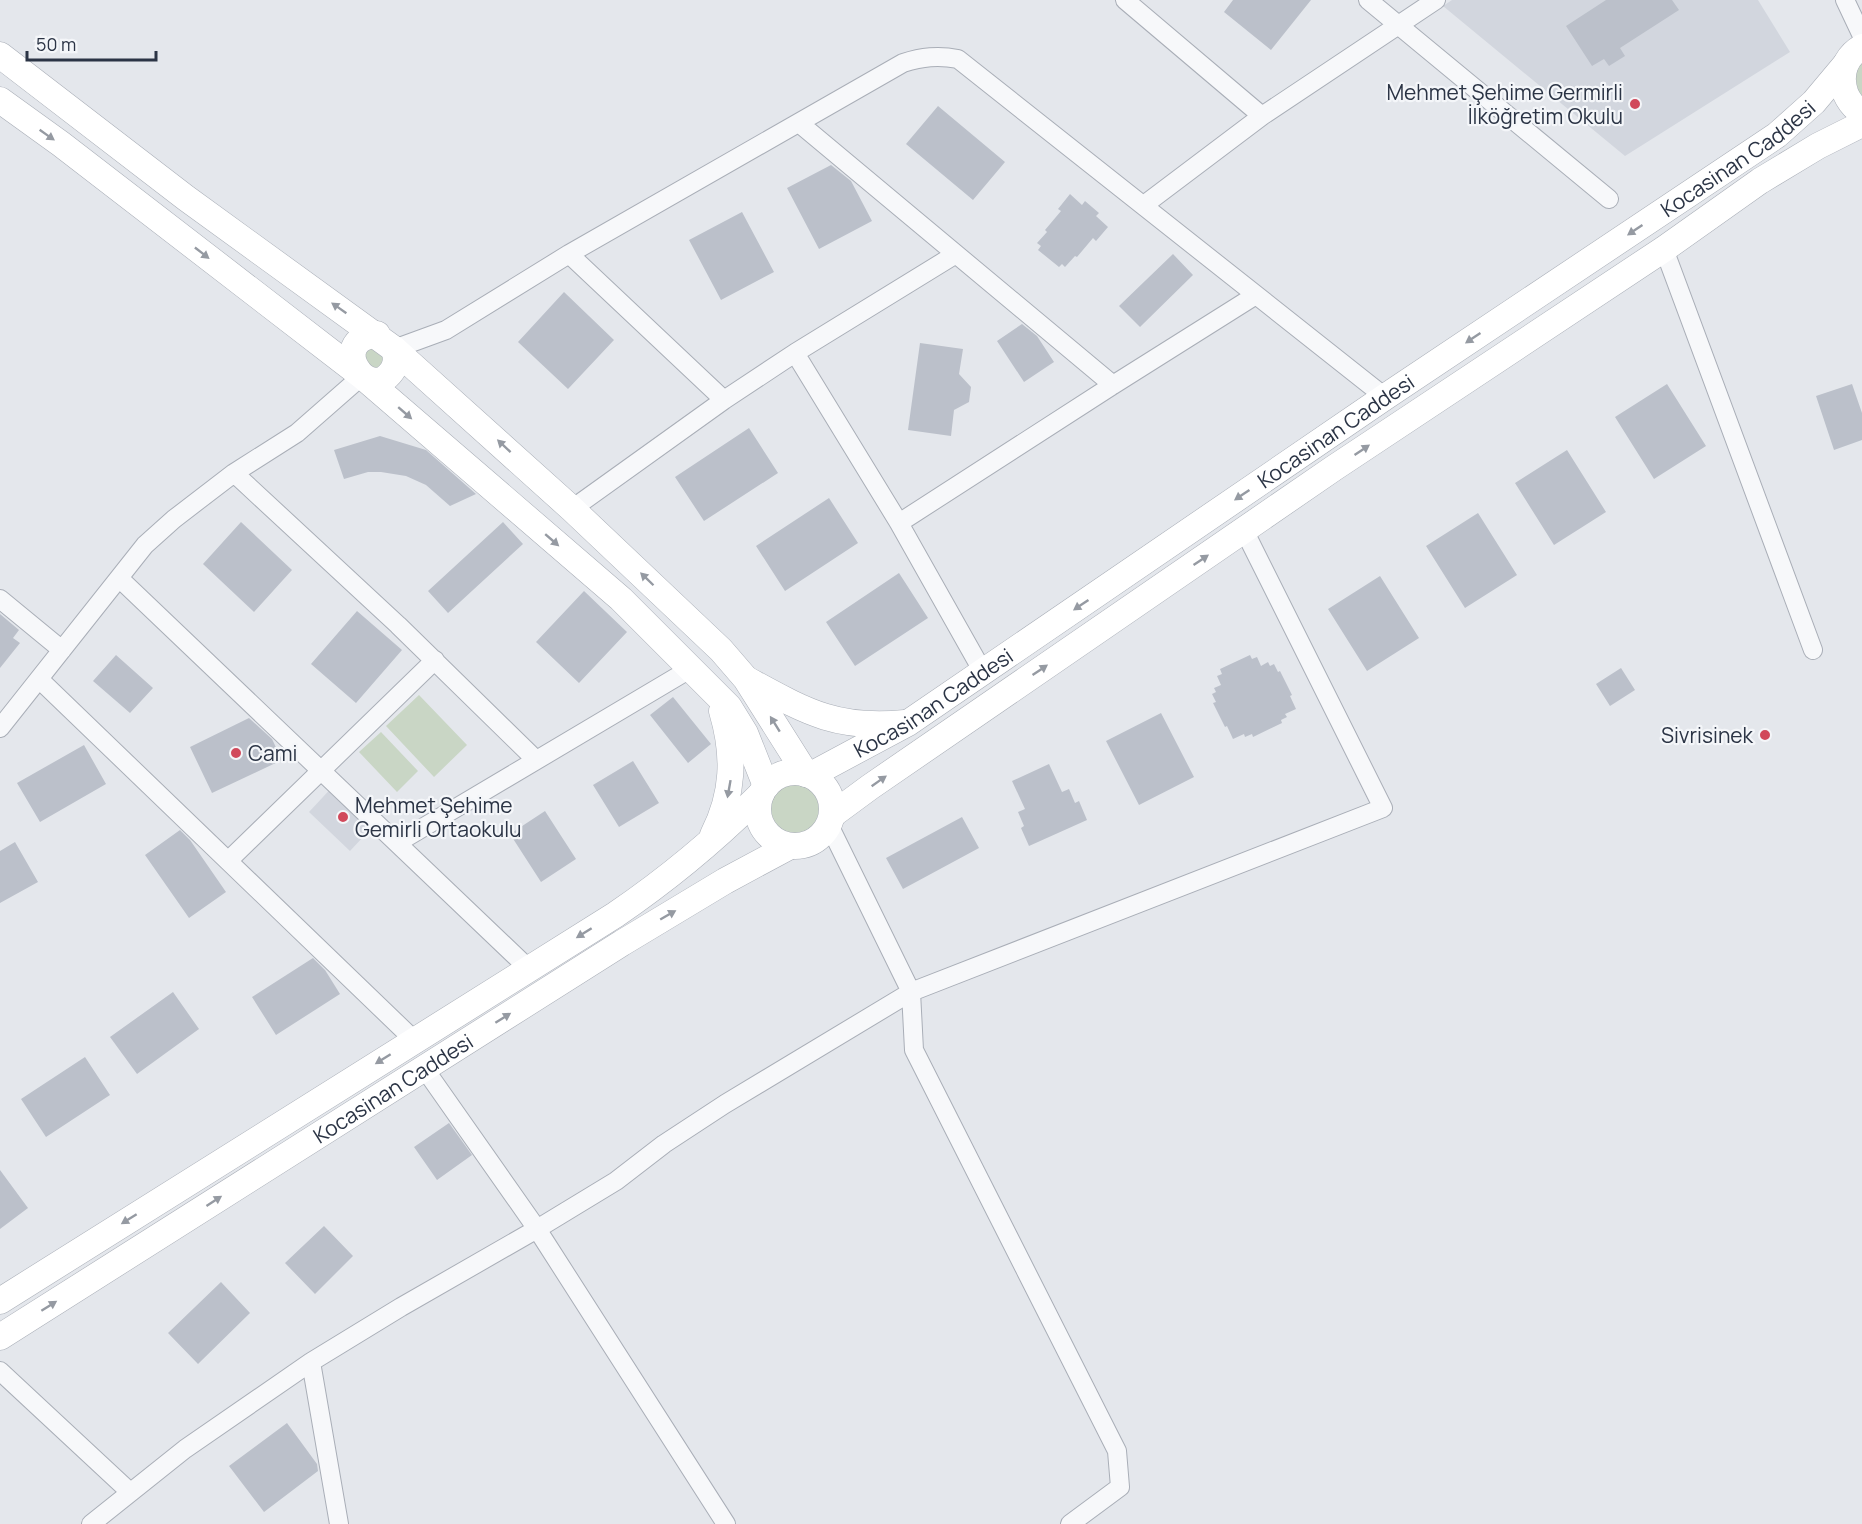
<svg xmlns="http://www.w3.org/2000/svg" width="1862" height="1524" viewBox="0 0 1862 1524" font-family="Manrope,sans-serif">
  <rect width="100%" height="100%" fill="#e4e7ec"/>
  <path fill="#d2d6de" d="M1452,0H1758L1790,52L1625,156L1443,6Z
    M336,783L377,822L350,851L309,812Z"/>
  <path fill="#c9d6c5" d="M1862,57V103L1857,98L1853,69Z
    M370,347L388,352L376,375L362,354Z
    M419,695L467,745L434,777L386,726Z
    M381,732L418,771L397,792L359,752Z
    M767 809a28 28 0 1 1 56 0a28 28 0 1 1-56 0Z"/>
  <path fill="#bbc0ca" d="M1233,0H1311L1271,50L1224,12Z
    M1606,0H1672L1679,10L1620,48L1625,56L1609,66L1604,59L1592,66L1566,26Z
    M938,106L1005,162L973,200L906,144Z
    M831,165L851,181L872,221L819,249L787,188Z
    M1070,194L1082,205L1085,201L1099,213L1096,216L1108,227L1096,241L1093,238L1077,257L1075,256L1065,267L1062,264L1059,267L1038,250L1041,246L1037,243L1047,232L1045,230L1061,211L1058,209Z
    M742,212L774,272L721,300L689,240Z
    M1173,254L1193,275L1140,327L1119,306Z
    M564,292L614,340L568,389L518,342Z
    M1022,324L1037,336L1054,362L1024,382L997,341Z
    M920,343L963,349L959,374L971,387L969,402L954,410L951,436L908,430Z
    M1667,384L1706,446L1654,479L1615,417Z
    M1852,384L1862,413V440L1834,450L1816,396Z
    M749,428L778,473L704,521L675,477Z
    M380,436L426,450L476,494L450,506L426,485L406,476L381,472H368L344,479L334,450Z
    M1567,450L1606,512L1554,545L1515,483Z
    M829,498L858,543L785,591L756,546Z
    M1478,513L1517,575L1465,608L1426,546Z
    M241,522L292,570L254,612L203,564Z
    M503,522L523,544L448,613L428,591Z
    M899,573L928,618L855,666L826,622Z
    M1380,576L1419,638L1367,671L1328,609Z
    M584,591L627,632L579,683L536,642Z
    M357,611L402,650L356,703L311,664Z
    M0,614L19,630L13,638L20,643L0,668Z
    M116,655L153,688L130,713L93,681Z
    M1250,655L1252,659L1257,657L1261,666L1268,662L1270,666L1274,664L1278,672L1280,671L1292,695L1290,696L1296,709L1285,714L1287,717L1281,720L1282,723L1253,737L1252,734L1245,737L1244,734L1233,739L1227,726L1225,727L1213,703L1216,702L1212,694L1216,692L1214,688L1221,685L1217,676L1222,674L1220,669Z
    M1621,668L1635,690L1610,706L1596,684Z
    M673,697L711,744L688,763L650,715Z
    M1161,713L1194,777L1139,805L1106,741Z
    M249,718L272,739L282,760L212,793L190,747Z
    M84,745L106,784L40,822L17,783Z
    M633,761L659,803L619,827L593,785Z
    M1049,764L1062,792L1069,789L1075,803L1079,801L1087,820L1029,846L1021,828L1024,826L1018,812L1025,809L1012,781Z
    M545,811L576,859L541,882L510,834Z
    M962,817L979,848L903,889L886,858Z
    M180,830L190,840L226,892L189,918L145,855Z
    M15,842L38,882L0,903V851Z
    M313,958L325,970L340,994L276,1035L252,997Z
    M173,992L199,1029L137,1074L110,1037Z
    M85,1057L110,1095L46,1137L21,1099Z
    M449,1123L472,1155L437,1180L414,1147Z
    M0,1170L28,1208L0,1229Z
    M324,1226L353,1256L315,1294L285,1263Z
    M221,1282L250,1313L198,1364L168,1333Z
    M287,1423L317,1464L318,1471L264,1512L229,1466Z"/>
  <g fill="none" stroke-linecap="round" stroke-linejoin="round">
    <g stroke="#a9aeb7" stroke-width="20">
      <path id="minor" d="M1125,0L1262,116
        M1368,0L1609,199
        M1845,0L1862,36
        M799,123L1113,385
        M1144,205L1262,116L1436,0
        M1664,249L1813,650
        M569,254L724,400
        M394,349L446,330L569,254L903,63C922,57 938,55 958,59L1385,397
        M795,353L956,254
        M234,473L398,625L536,760
        M572,509L724,400L795,353L899,523L983,672
        M899,523L1113,385L1256,295
        M119,578L528,968
        M0,599L62,650
        M39,679L414,1040
        M0,728L145,545L174,519L234,473L297,433L362,376
        M829,825L911,992L914,1050L1117,1451L1120,1487L1070,1524
        M397,843L690,669
        M228,861L435,660
        M424,1068L537,1229L726,1524
        M311,1362L339,1524
        M0,1371L130,1492
        M91,1524L185,1449L311,1362L401,1307L537,1229L616,1181L664,1144L725,1104L911,992L1383,808L1244,530"/>
    </g>
    <g stroke="#a9aeb7" stroke-width="27">
      <g id="secondary">
        <path d="M1862,47C1835,62 1838,98 1862,113"/>
        <path d="M0,55L186,198L394,349L572,509L721,650L746,679L806,774"/>
        <path d="M0,100L61,144L362,376L621,599L729,707L745,733L766,786"/>
        <path d="M377,334C325,341 369,405 392,371C397,364 397,357 394,349"/>
        <path d="M748,680C805,711 836,730 905,723"/>
        <circle cx="795" cy="809" r="37"/>
        <path id="s1" d="M811,775L908,723L1385,397L1777,135L1814,102L1845,65"/>
        <path d="M832,815L870,787L1334,468L1664,249L1760,181L1818,146L1862,124"/>
        <path d="M713,835C734,794 735,755 722,711"/>
        <path d="M0,1301L615,915C668,879 716,839 761,794"/>
        <path id="s2" d="M0,1337L622,943L725,881L790,846"/>
      </g>
    </g>
    <use href="#minor" stroke="#f7f8fa" stroke-width="18"/>
    <use href="#secondary" stroke="#fff" stroke-width="26"/>
  </g>
  <defs><path id="oneway-solid" d="M-6-.8H1V-3.2L6.5 0L1 3.2V.8H-6Z" transform="scale(1.5)"/></defs>
  <g fill="#959aa2">
    <use href="#oneway-solid" transform="translate(47 135) rotate(35)"/>
    <use href="#oneway-solid" transform="translate(1635 230) rotate(146)"/>
    <use href="#oneway-solid" transform="translate(202 253) rotate(38)"/>
    <use href="#oneway-solid" transform="translate(339 308) rotate(-145)"/>
    <use href="#oneway-solid" transform="translate(1473 338) rotate(146)"/>
    <use href="#oneway-solid" transform="translate(405 413) rotate(41)"/>
    <use href="#oneway-solid" transform="translate(504 446) rotate(-137)"/>
    <use href="#oneway-solid" transform="translate(1362 450) rotate(-34)"/>
    <use href="#oneway-solid" transform="translate(1242 495) rotate(146)"/>
    <use href="#oneway-solid" transform="translate(552 540) rotate(41)"/>
    <use href="#oneway-solid" transform="translate(1201 560) rotate(-34)"/>
    <use href="#oneway-solid" transform="translate(647 579) rotate(-136)"/>
    <use href="#oneway-solid" transform="translate(1081 605) rotate(146)"/>
    <use href="#oneway-solid" transform="translate(1040 670) rotate(-34)"/>
    <use href="#oneway-solid" transform="translate(775 724) rotate(-122)"/>
    <use href="#oneway-solid" transform="translate(879 781) rotate(-35)"/>
    <use href="#oneway-solid" transform="translate(729 789) rotate(100)"/>
    <use href="#oneway-solid" transform="translate(668 915) rotate(-30)"/>
    <use href="#oneway-solid" transform="translate(584 933) rotate(148)"/>
    <use href="#oneway-solid" transform="translate(503 1018) rotate(-32)"/>
    <use href="#oneway-solid" transform="translate(383 1059) rotate(148)"/>
    <use href="#oneway-solid" transform="translate(214 1201) rotate(-33)"/>
    <use href="#oneway-solid" transform="translate(129 1219) rotate(148)"/>
    <use href="#oneway-solid" transform="translate(49 1306) rotate(-32)"/>
  </g>
  <g fill="#d1495b" stroke="#f4f6f9" stroke-width="2">
    <circle cx="1635" cy="104" r="6"/>
    <circle cx="1765" cy="735" r="6"/>
    <circle cx="236" cy="753" r="6"/>
    <circle cx="343" cy="817" r="6"/>
  </g>
  <g text-anchor="middle" dominant-baseline="central" stroke-width="4.5" stroke-linejoin="round" paint-order="stroke">
    <g font-size="21" fill="#2b3445" stroke="#f4f6f9" text-anchor="end">
      <text x="1623" y="92">Mehmet Şehime Germirli<tspan x="1623" dy="24">İlköğretim Okulu</tspan></text>
      <text x="1753" y="735">Sivrisinek</text>
      <text x="248" y="753" text-anchor="start">Cami</text>
      <text x="355" y="805" text-anchor="start">Mehmet Şehime<tspan x="355" dy="24">Gemirli Ortaokulu</tspan></text>
    </g>
    <g font-size="21" fill="#2b3445" stroke="#f4f6f9">
      <text stroke="none"><textPath href="#s1" startOffset="1114">Kocasinan Caddesi</textPath></text>
      <text stroke="none"><textPath href="#s1" startOffset="628">Kocasinan Caddesi</textPath></text>
      <text stroke="none"><textPath href="#s1" startOffset="142">Kocasinan Caddesi</textPath></text>
      <text stroke="none"><textPath href="#s2" startOffset="465">Kocasinan Caddesi</textPath></text>
    </g>
  </g>
  <path d="M27 51v9h129v-9" fill="none" stroke="#2b3445" stroke-width="3"/>
  <text x="36" y="51" font-size="18" fill="#2b3445" stroke="#f4f6f9" stroke-width="4.5" paint-order="stroke">50 m</text>
</svg>
